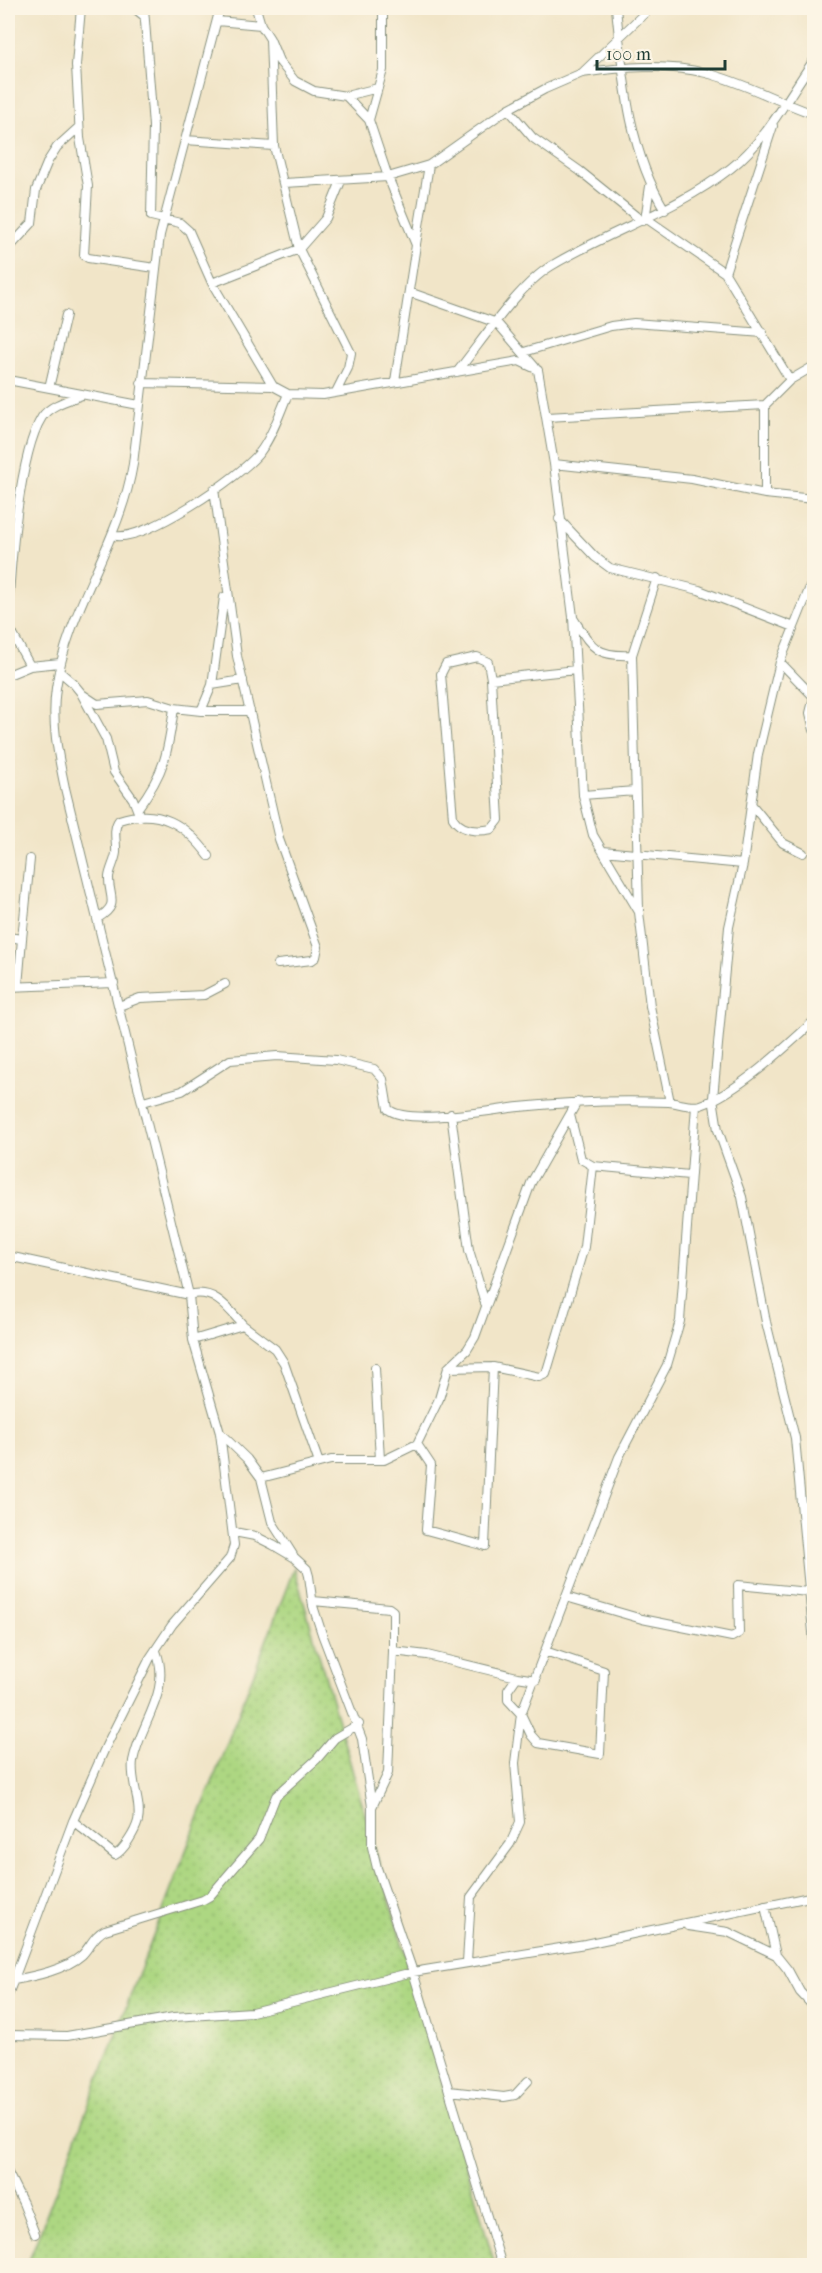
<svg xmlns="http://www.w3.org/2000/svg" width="822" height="2273" viewBox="0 0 822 2273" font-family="'IM FELL French Canon',serif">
  <defs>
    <pattern id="green-dots" width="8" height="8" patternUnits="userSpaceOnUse" patternTransform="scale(1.5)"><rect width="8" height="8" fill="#add782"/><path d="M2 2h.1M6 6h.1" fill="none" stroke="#94b971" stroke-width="1.8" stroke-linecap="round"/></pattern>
  </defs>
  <rect width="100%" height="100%" fill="#fcf5e5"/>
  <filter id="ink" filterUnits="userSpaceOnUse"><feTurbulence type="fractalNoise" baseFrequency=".0167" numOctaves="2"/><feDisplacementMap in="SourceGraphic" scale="12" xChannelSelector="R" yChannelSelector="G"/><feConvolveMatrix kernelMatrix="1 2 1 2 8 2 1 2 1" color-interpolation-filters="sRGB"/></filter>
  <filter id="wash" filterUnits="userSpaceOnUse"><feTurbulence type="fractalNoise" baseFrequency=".008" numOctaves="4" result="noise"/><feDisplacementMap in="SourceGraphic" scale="24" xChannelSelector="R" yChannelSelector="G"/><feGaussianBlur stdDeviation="1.35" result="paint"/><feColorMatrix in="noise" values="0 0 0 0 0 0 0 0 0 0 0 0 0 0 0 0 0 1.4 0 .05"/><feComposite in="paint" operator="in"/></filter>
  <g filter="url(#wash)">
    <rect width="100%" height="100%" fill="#f1e5c8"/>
    <path fill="url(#green-dots)" stroke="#668a5b" stroke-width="1.5" d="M294,1568L495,2265L27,2266L288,1584Z"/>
  </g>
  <g filter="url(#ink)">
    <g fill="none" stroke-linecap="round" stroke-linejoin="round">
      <g stroke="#88917e" stroke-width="10">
        <path id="street" d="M81,8L76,65L80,138L88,186L84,255L88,258L155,268
          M134,8L144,16
          M144,8L153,126L151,216L180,223L189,231L212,283L273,386L288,394L323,395L519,361L538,370L554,464L692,479L765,494L814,499
          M256,8L261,25L270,39L274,146L299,249L351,353L348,368L336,392
          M616,8C623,75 628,150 665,210
          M217,21L261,25
          M270,39L279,61L295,81L314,91L346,96L369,120L388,177L416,245L395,381
          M582,73C624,67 664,63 706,73C743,82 778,102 814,114
          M346,96L378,88
          M508,109L533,138L580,171L642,221
          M369,120L383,70V8
          M185,140L274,146
          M284,183L388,177L429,165L508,109L545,89L582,73L650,8
          M647,219L725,273L790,380L765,405V494
          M645,220L650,186
          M416,244L429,165
          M8,249L32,223L36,190L48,161L57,147L79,127
          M725,273L773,126
          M212,283L299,249L326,218L341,181
          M409,292L497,323L535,367
          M524,352L611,326L634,323L763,333
          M457,372C482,341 518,286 551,266C609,231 676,211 731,168C767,140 788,96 814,60
          M8,380L139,405
          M790,380L814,366
          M141,383L273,386
          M49,388L66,315
          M547,417L765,405
          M554,464L573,617L583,795L593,835L639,912L650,1006L670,1102
          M214,489L237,656L279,839L318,947L316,957L312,960L278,964
          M559,519L595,557L610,568L699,590L794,627
          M112,535C140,546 243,475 260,452C273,435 280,412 288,394
          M814,577L780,662L758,754L743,864L729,927L713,1098L718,1130L742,1197L766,1322L795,1438L814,1643
          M8,615C10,570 19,453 42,417C50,405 69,400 82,395
          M573,618C592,647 595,657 632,655L639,910
          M8,619L11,631L30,666
          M632,655L657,578
          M780,662L814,697
          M59,671L73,683L82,694L97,704L148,700L174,708L201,711H250
          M8,675L30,666L60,663
          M491,679L488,662L477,657L446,664L441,674L453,818C461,831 477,832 492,829L499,820L491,679L576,670
          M212,685L243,680
          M82,695L106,739L114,772L133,799L140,817
          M814,697L810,713L814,730
          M201,711L212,685L224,597
          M583,795L635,791
          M752,805L783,843L803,853
          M138,808C165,772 168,752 174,708
          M603,851L743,864
          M98,918C121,904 108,897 109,877C110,869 115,861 116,853C117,843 112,829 119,820C160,807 186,825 209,856
          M8,937L22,939L18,986
          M22,939L30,859
          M8,987L114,983
          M119,1006L140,998L204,995L225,984
          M143,1102L182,1091L230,1060L277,1056L336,1060L374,1069L383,1079L388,1109C407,1126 492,1110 519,1107C568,1102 619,1100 669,1102C679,1103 692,1108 701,1105C738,1092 786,1047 814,1021
          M451,1114L469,1250L485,1303
          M593,1166L689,1175
          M8,1256L189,1295C214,1288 228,1308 243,1325
          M193,1340L243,1325L275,1349L284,1363L319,1463
          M493,1367L539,1377L546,1374L584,1247L593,1166L581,1159L570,1115
          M375,1368L380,1460
          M220,1433L247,1459L261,1478L272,1522L293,1555
          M417,1444L439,1399L448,1368L467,1350L475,1337L531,1183L577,1102
          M261,1478L331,1460H384L417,1444L431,1465L426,1530L485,1546L493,1367L448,1368
          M234,1532L255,1536L273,1545L295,1558L307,1569L309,1576L313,1606L322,1634L362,1739L372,1807V1847L377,1868L413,1972L502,2266
          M566,1597L642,1619L732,1637L739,1633L738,1585L808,1592
          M313,1601L389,1608L393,1611V1651L427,1655L517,1677L508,1690V1700L521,1714L531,1735L538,1743L600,1754L604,1671L545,1651
          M517,1677L536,1680
          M372,1807L388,1773L393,1651
          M73,1821L115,1855C124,1850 135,1832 138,1821C142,1803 130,1781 133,1761C140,1723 172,1692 156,1651
          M765,1906L776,1955L788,1970L800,1992L814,2007
          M688,1926L728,1932L776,1955
          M467,1962L471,1897L510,1844L520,1822L515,1763L521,1714L619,1457L667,1365L680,1321L696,1106
          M14,1980C35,1976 65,1970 82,1955C90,1947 94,1935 105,1930L203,1900L210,1896L259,1839L276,1796L317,1759L335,1738L359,1724
          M8,1995L73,1821L106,1746L150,1658L172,1625L230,1558L234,1545L220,1433L193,1340L189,1295L65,788C58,755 51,722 56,688C67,609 120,543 133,464L160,235L220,8
          M8,2035L67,2036L174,2017L252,2012L413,1972L585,1944L814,1896
          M449,2091L504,2097L515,2095L528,2081
          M8,2173L23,2203L35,2234"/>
      </g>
      <use href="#street" stroke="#fff" stroke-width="8"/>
    </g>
  </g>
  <rect width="822" height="2273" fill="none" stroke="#fcf5e5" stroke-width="30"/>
  <path d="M597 60v9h128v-9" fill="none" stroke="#1f3d34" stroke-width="3"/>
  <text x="606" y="60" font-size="18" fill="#1f3d34" stroke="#fcf5e5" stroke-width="4.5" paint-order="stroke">100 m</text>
</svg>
